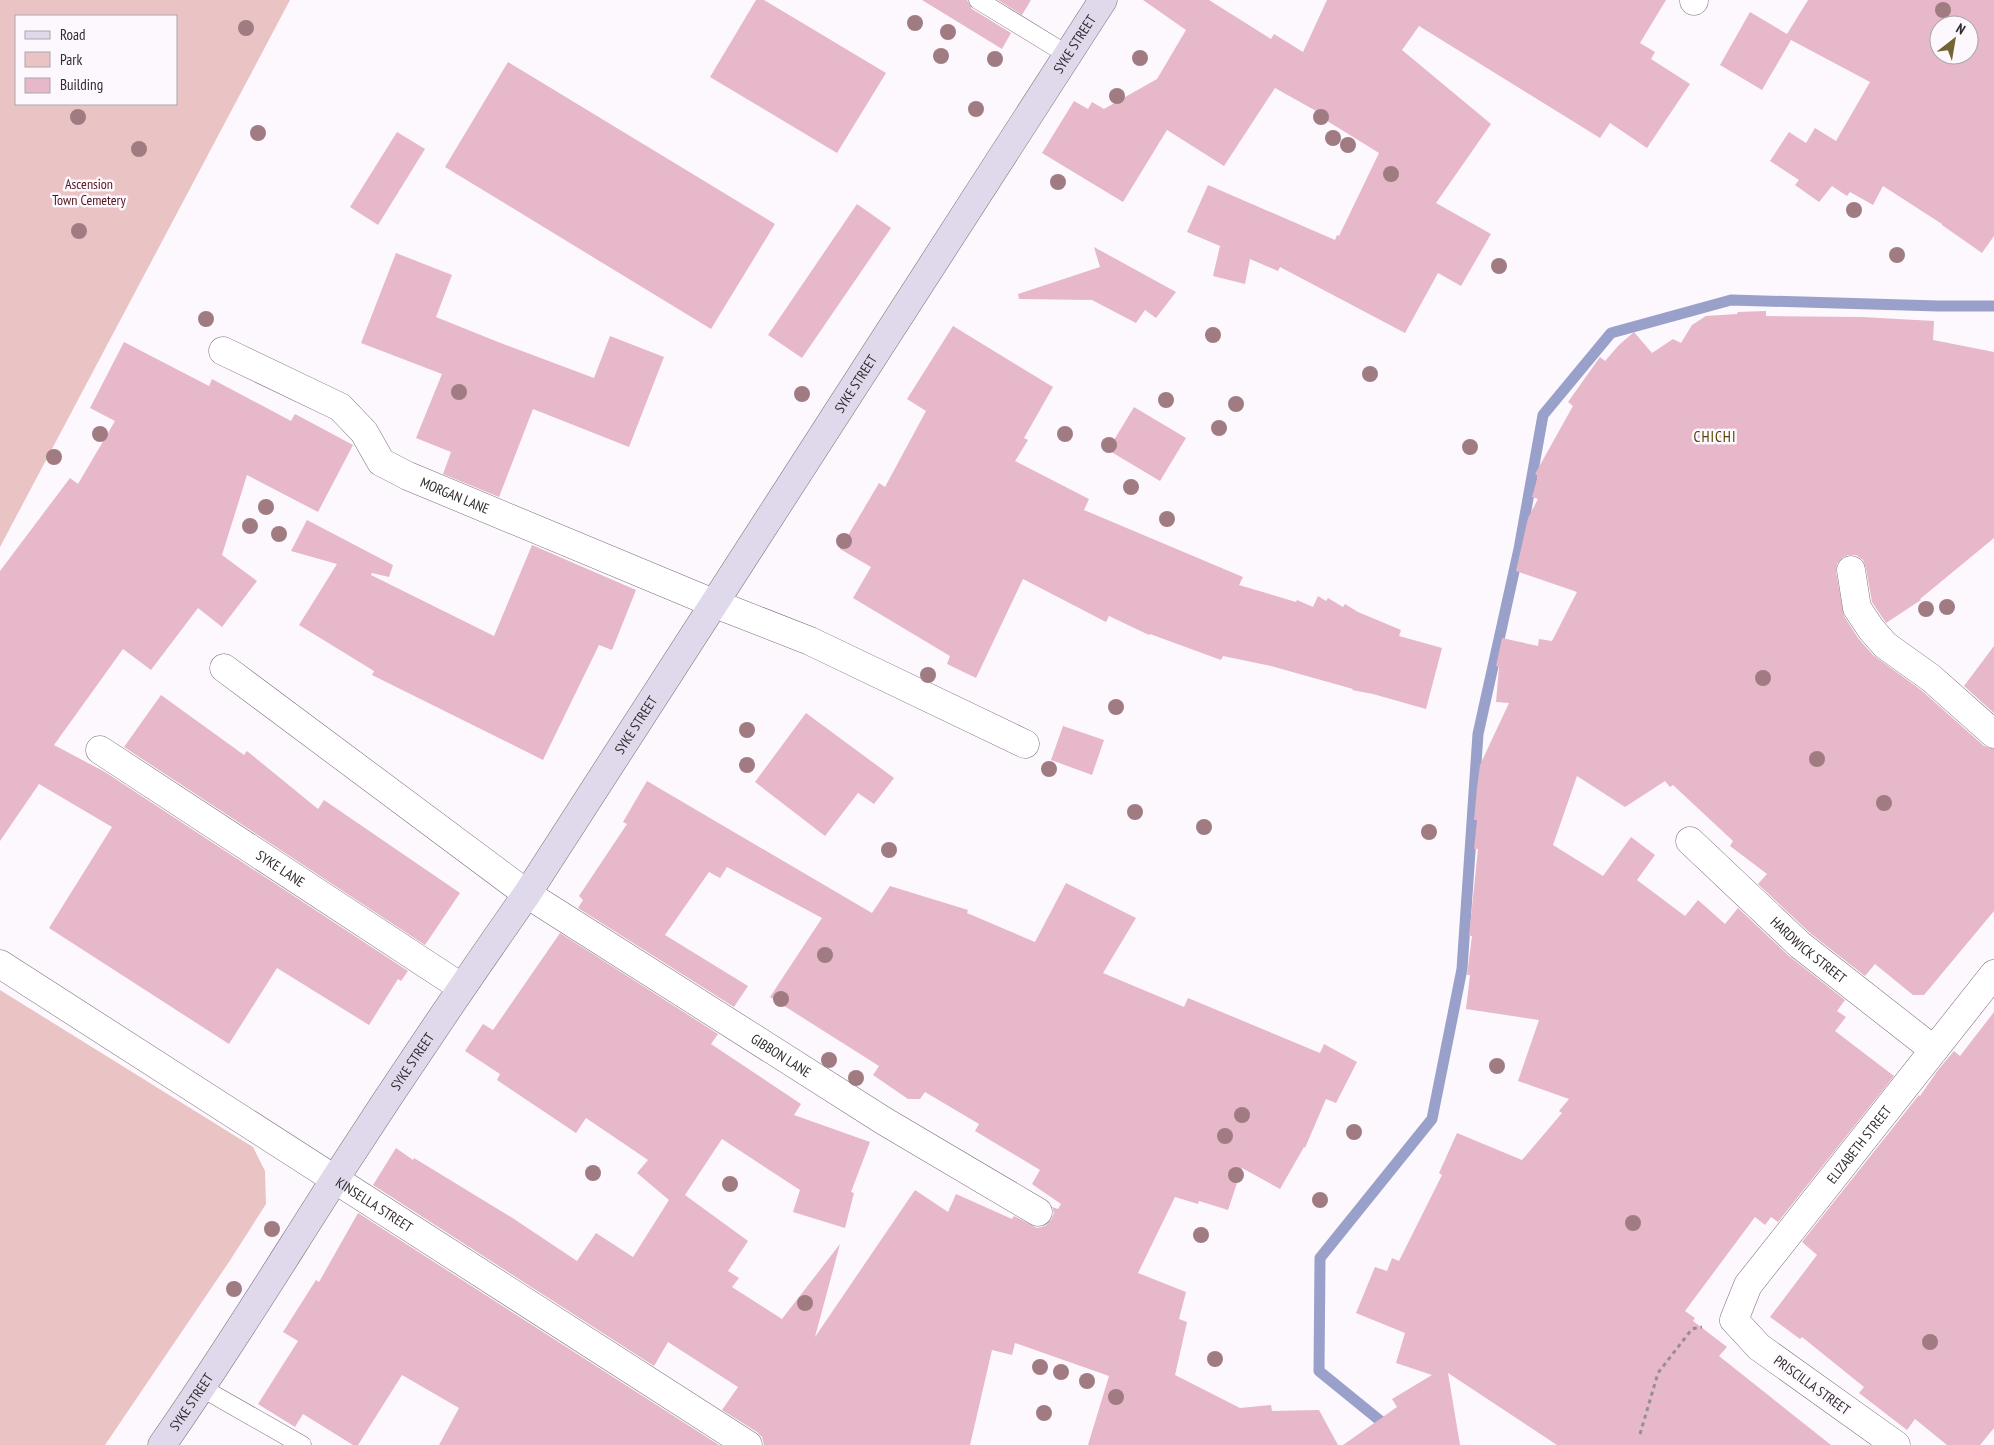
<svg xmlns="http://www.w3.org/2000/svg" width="1994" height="1445" viewBox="0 0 1994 1445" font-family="'PT Sans Narrow',sans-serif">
  <rect width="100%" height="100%" fill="#fdf8fd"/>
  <path fill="#eac4c4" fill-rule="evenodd" d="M0,0H290L0,547ZM16,16H176V104H16Z
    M0,990L253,1147L265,1171L266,1204L229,1262L105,1445H0Z"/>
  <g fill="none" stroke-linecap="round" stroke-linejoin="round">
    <path stroke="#99a0ca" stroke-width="11" d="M1410,1445L1319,1371L1320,1258L1432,1119L1462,969L1478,734L1519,549L1543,415L1611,333L1731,300L1938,306H1994"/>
  </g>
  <path fill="#e7b7ca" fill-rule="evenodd" d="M756,0H764L886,73L837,153L710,77Z
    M922,0H967L972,9L1011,33L1002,49Z
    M998,0H1031L1022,15Z
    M1143,0H1209L1271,39L1274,34L1303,52L1327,0H1666L1640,43L1655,52L1651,59L1690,84L1647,148L1610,123L1600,138L1419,26L1402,50L1491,124L1436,203L1491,234L1461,286L1438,273L1405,333L1280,267L1278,271L1250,259L1245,284L1213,276L1220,246L1187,232L1208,185L1335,240L1337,235L1339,236L1379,153L1324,119L1325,116L1275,88L1224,166L1167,130L1123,202L1042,153L1074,101L1088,109L1092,102L1104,109L1157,79L1186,30Z
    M1808,0H1994V236L1982,253L1942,225V224L1883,186L1873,205L1850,192L1847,196L1832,186L1819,202L1795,185L1799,180L1770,161L1789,132L1806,143L1815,128L1836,141L1870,82L1791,40L1762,90L1720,65L1750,12L1787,34ZM1939,25H1969V55H1939Z
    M508,62L775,224L711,329L445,167Z
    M397,132L425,149L378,225L350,207Z
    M857,204L891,228L802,358L768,335Z
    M1094,247L1176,292L1156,318L1145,310L1136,323L1092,300L1019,299L1018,294L1100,267Z
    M396,253L452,275L436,317L498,342L594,378L610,336L664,357L629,447L533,409L499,497L443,474L451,452L416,438L442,374L361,343Z
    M1766,311V316L1862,317L1934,321L1933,340L1994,352V538L1920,599L1921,600L1886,623L1872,602L1866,568L1863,560L1856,555H1848L1842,558L1837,564L1836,572L1844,616L1858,638L1873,655L1921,690L1984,746L1994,749V911L1924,995H1913L1875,964L1865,976L1810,933L1758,884L1767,874L1730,846L1733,841L1673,785L1670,787L1665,781L1625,807L1577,776L1553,845L1603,876L1631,837L1655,855L1637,880L1685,916L1698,900L1725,924L1738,908L1789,956L1845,1000L1837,1011L1846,1017L1835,1031L1894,1076L1778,1222L1771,1217L1765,1225L1755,1217L1685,1311L1695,1318L1693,1321L1727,1347L1719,1356L1831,1445H1557L1448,1373L1460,1445H1343L1397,1407L1392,1399L1432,1375L1396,1363L1405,1333L1356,1313L1375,1267L1387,1271L1392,1258L1399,1261L1442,1175L1439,1173L1457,1133L1522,1160L1562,1113L1559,1111L1569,1099L1518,1081L1539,1020L1466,1009L1470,975H1467L1472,936H1469L1478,849H1474L1477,820H1474L1477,788L1480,765L1509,703L1496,702L1499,667L1496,666L1502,638L1538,646L1539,639L1552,641L1577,592L1516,571L1528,518L1538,499L1532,497L1538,476L1535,474L1573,406L1568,402L1600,357L1605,361L1619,345L1634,332L1652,353L1673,339L1681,343L1692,325L1706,316L1737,314L1738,312Z
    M953,326L1053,387L1024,438L1028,440L1015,461L1089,499L1084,510L1243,577L1239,585L1296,602L1297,600L1313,607L1318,596L1326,601L1328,598L1343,607L1345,604L1358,612L1401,630L1399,636L1442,648L1426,709L1373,694L1352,690L1353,689L1271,666L1223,656L1221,660L1150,634L1149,635L1109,616L1106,622L1023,579L976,678L947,664L950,656L853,598L871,567L840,549L879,483L885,487L926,411L907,399Z
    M124,342L209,386L212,379L291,421L295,414L353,445L318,512L247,475L222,555L257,581L222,627L198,608L151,670L123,649L54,745L105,772L408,971L401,981L398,979L369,1025L277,968L229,1044L49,928L112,827L39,784L0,841V571L70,478L78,484L115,421L90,408Z
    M1134,407L1186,438L1160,481L1108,450Z
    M307,520L393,565L389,577L372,573L371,575L494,636L532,545L636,590L612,650L599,645L543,760L372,675L374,671L299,625L337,564L291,551Z
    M1994,646V713L1964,686Z
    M161,695L244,755L247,751L318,809L324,800L460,893L425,945L124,747Z
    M806,713L894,778L874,804L858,793L825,836L755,782Z
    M1063,726L1104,740L1092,775L1051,760Z
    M647,781L872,913L890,886L968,910L967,913L1035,942L1066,883L1136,918L1103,973L1184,1007L1188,998L1320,1053L1324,1044L1357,1062L1336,1103L1326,1099L1305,1148L1304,1147L1280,1189L1242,1168L1228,1210L1199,1201L1198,1204L1175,1197L1138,1273L1186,1292L1179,1319L1187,1322L1175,1375L1240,1408L1271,1405L1272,1411L1319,1410L1338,1445H1088L1109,1376L1015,1343L1012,1355L992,1350L970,1445H764L762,1437L757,1432L722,1410L738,1387L668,1342L654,1366L373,1185L396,1148L413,1160L414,1158L511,1217L577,1261L596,1233L633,1257L669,1200L637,1173L648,1160L586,1118L576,1133L497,1080L500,1074L465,1051L483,1024L493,1030L560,933L718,1034L711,1044L801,1104L794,1115L870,1142L851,1192L854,1193L845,1228L793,1212L800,1190L722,1139L685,1195L748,1241L728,1271L739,1278L732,1287L782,1319L840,1244L815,1337L915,1190L948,1212L956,1194L1012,1219L1014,1216L1037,1228L1045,1226L1051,1220L1054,1213L1052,1207L1058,1209L1061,1204L1032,1184L1040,1170L975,1131L979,1124L925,1092L920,1099H908L873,1075L879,1066L770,997L822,918L727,867L720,878L709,872L665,935L748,986L734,1007L578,908L583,900L579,896L627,824L623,822Z
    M1994,1012V1428L1980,1445H1947L1915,1419L1907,1430L1859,1393L1864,1387L1802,1337L1800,1339L1770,1317L1817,1255L1802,1242L1919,1095L1920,1096L1938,1070L1954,1051L1960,1056Z
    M358,1213L719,1445H439L459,1408L402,1375L358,1445H353L303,1414L295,1427L258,1404L298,1341L283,1332L316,1280L319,1282Z"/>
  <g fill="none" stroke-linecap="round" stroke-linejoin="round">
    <g stroke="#786d78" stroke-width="19">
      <path id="service" d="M978,0L1068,55
        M202,1388L302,1445"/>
    </g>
    <g stroke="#786d78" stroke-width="29">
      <g id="minor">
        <path d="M1694,1V0"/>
        <path id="s1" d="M223,351L340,407L364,432L381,462L408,476L713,603L810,641L1025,744"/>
        <path d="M1851,570L1857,608L1871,629L1885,645L1931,678L1994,734"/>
        <path id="s2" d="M224,668L527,894L884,1121L1038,1212"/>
        <path id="s3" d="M100,750L461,987"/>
        <path id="s4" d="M1690,841L1800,945L1934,1050"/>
        <path id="s5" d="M0,964L748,1445"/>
        <path id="s6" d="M1896,1445L1759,1347L1734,1320L1748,1285L1994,974"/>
      </g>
    </g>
    <g stroke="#786d78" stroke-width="29">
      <g id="secondary">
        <path id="s7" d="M162,1445C223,1358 278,1268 335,1179C397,1083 461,988 527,894L1103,0"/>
      </g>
    </g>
    <path stroke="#948f94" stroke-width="3" stroke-dasharray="4 4" stroke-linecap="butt" d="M1640,1434L1658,1373L1692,1329L1702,1327"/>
    <use href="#service" stroke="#fff" stroke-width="18"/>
    <use href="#minor" stroke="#fff" stroke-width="28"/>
    <use href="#secondary" stroke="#e0d9eb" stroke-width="28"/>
  </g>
  <g fill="#a07c82">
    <circle cx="1943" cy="10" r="8"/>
    <circle cx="915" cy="23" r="8"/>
    <circle cx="246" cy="28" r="8"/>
    <circle cx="948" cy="32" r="8"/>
    <circle cx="941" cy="56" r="8"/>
    <circle cx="1140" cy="58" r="8"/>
    <circle cx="995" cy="59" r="8"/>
    <circle cx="1117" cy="96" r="8"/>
    <circle cx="976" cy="109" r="8"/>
    <circle cx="78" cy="117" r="8"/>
    <circle cx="1321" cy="117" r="8"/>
    <circle cx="258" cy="133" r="8"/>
    <circle cx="1333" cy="138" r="8"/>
    <circle cx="1348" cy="145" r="8"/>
    <circle cx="139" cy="149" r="8"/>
    <circle cx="1391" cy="174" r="8"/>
    <circle cx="1058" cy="182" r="8"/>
    <circle cx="1854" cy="210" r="8"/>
    <circle cx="79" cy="231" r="8"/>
    <circle cx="1897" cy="255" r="8"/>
    <circle cx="1499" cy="266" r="8"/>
    <circle cx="206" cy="319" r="8"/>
    <circle cx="1213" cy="335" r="8"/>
    <circle cx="1370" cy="374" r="8"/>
    <circle cx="459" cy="392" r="8"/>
    <circle cx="802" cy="394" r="8"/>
    <circle cx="1166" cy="400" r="8"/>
    <circle cx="1236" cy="404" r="8"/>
    <circle cx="1219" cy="428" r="8"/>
    <circle cx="100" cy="434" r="8"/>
    <circle cx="1065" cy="434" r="8"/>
    <circle cx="1109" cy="445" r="8"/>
    <circle cx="1470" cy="447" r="8"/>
    <circle cx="54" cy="457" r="8"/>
    <circle cx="1131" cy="487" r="8"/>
    <circle cx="266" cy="507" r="8"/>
    <circle cx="1167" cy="519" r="8"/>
    <circle cx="250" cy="526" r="8"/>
    <circle cx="279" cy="534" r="8"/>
    <circle cx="844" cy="541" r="8"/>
    <circle cx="1947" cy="607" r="8"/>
    <circle cx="1926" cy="609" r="8"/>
    <circle cx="928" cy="675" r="8"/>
    <circle cx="1763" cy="678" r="8"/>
    <circle cx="1116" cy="707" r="8"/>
    <circle cx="747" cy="730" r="8"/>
    <circle cx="1817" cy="759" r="8"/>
    <circle cx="747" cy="765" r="8"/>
    <circle cx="1049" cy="769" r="8"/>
    <circle cx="1884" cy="803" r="8"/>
    <circle cx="1135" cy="812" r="8"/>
    <circle cx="1204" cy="827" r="8"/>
    <circle cx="1429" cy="832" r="8"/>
    <circle cx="889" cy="850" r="8"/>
    <circle cx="825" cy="955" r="8"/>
    <circle cx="781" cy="999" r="8"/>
    <circle cx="829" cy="1060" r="8"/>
    <circle cx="1497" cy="1066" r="8"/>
    <circle cx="856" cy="1078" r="8"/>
    <circle cx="1242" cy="1115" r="8"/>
    <circle cx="1354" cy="1132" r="8"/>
    <circle cx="1225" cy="1136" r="8"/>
    <circle cx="593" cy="1173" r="8"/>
    <circle cx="1236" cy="1175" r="8"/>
    <circle cx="730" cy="1184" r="8"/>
    <circle cx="1320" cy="1200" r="8"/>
    <circle cx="1633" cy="1223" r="8"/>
    <circle cx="272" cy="1229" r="8"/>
    <circle cx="1201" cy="1235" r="8"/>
    <circle cx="234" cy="1289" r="8"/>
    <circle cx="805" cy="1303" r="8"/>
    <circle cx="1930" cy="1342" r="8"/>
    <circle cx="1215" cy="1359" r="8"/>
    <circle cx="1040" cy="1367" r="8"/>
    <circle cx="1061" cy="1372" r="8"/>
    <circle cx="1087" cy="1381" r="8"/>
    <circle cx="1116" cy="1397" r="8"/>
    <circle cx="1044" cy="1413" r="8"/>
  </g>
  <g text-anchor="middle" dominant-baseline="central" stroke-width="5" stroke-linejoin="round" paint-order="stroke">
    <g font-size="14" fill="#302b30" stroke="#fdf8fd">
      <text stroke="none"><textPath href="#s7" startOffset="1672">SYKE STREET</textPath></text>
      <text stroke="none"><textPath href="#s7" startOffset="1268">SYKE STREET</textPath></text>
      <text stroke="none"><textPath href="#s1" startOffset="280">MORGAN LANE</textPath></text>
      <text stroke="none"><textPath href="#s7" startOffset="862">SYKE STREET</textPath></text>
      <text stroke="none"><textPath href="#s3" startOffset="216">SYKE LANE</textPath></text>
      <text stroke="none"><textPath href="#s4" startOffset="161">HARDWICK STREET</textPath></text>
      <text stroke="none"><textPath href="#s2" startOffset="679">GIBBON LANE</textPath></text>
      <text stroke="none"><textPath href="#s7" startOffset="458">SYKE STREET</textPath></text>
      <text stroke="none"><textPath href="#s6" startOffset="422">ELIZABETH STREET</textPath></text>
      <text stroke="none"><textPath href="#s5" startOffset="445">KINSELLA STREET</textPath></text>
      <text transform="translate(1812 1385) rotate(36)">PRISCILLA STREET</text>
      <text stroke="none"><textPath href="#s7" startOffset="52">SYKE STREET</textPath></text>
    </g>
    <g font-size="14" fill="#54171e" stroke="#fdf8fd">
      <text x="89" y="184">Ascension<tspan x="89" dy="16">Town Cemetery</tspan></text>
    </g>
    <g font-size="15" letter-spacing="1" fill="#524200" stroke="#fdf8fd">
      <text x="1715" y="436">CHICHI</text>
    </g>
  </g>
  <rect x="15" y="15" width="162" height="90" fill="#fdf8fd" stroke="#aba6ab"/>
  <rect x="25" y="31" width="25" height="8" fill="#e0d9eb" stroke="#aba6ab"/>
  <text x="60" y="40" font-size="15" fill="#302b30">Road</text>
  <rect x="25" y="52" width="25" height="15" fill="#eac4c4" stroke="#aba6ab"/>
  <text x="60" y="65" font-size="15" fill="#302b30">Park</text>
  <rect x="25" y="78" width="25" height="15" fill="#e7b7ca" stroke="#aba6ab"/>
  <text x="60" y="90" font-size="15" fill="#302b30">Building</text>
  <g transform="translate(1954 40) rotate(31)"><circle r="24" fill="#fdf8fd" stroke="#aba6ab"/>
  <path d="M0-4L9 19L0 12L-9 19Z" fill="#736431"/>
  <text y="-8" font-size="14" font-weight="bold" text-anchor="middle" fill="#302b30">N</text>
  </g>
</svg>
